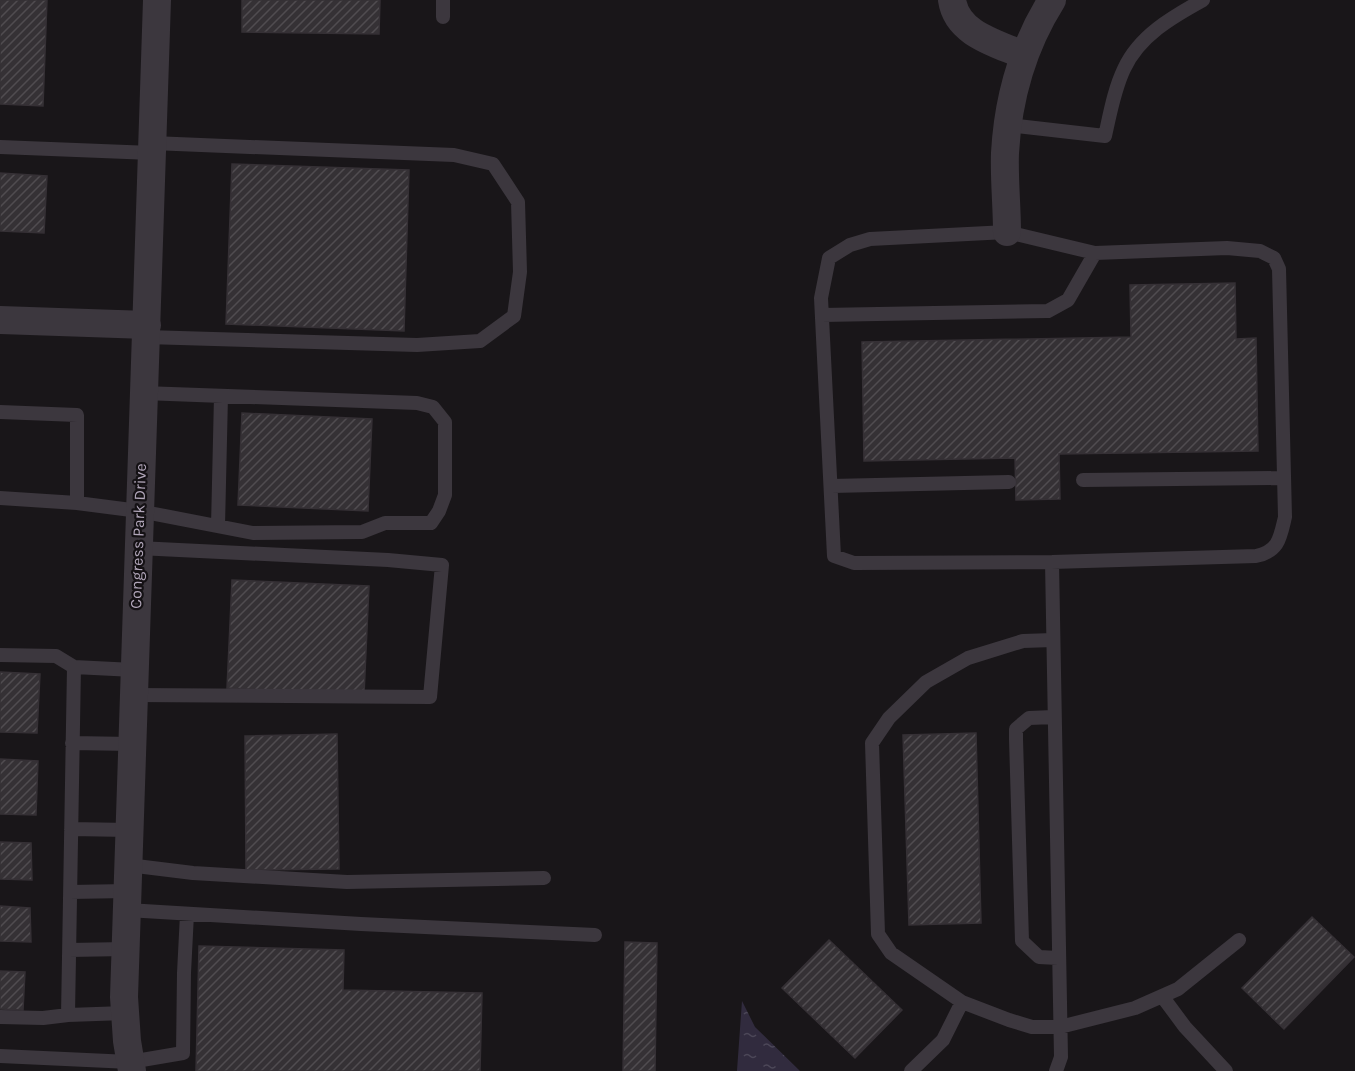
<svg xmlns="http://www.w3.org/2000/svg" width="1355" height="1071" viewBox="0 0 1355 1071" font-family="Karla,sans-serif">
  <defs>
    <pattern id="water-ripples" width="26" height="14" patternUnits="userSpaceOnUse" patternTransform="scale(1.5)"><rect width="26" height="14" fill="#312b3e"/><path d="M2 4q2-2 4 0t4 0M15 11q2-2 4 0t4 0" fill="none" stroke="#4c4758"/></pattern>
    <pattern id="building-hatch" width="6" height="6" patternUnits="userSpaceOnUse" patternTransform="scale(1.5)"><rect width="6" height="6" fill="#353135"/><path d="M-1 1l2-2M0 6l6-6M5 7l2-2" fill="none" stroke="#504c50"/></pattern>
  </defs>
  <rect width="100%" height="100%" fill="#191619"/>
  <path fill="url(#water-ripples)" d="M742,1001L755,1027L800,1071H737Z"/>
  <path fill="url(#building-hatch)" stroke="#353035" stroke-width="1.5" d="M0,0H47L43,106L0,104Z
    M242,0H380L379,34L242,32Z
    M232,164L409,170L404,331L226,324Z
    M0,173L47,176L44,233L0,231Z
    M1235,283L1236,339L1256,338L1258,451L1059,454L1060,499L1016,500L1015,458L864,461L862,342L1131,337L1130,285Z
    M242,413L372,419L368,511L238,505Z
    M232,580L369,586L364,695L227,688Z
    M0,672L40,674L37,733L0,732Z
    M976,733L981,923L909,925L903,735Z
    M337,734L339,869L246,870L245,736Z
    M0,759L38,761L36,815L0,814Z
    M0,842L31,843L32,880L0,879Z
    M0,906L30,908L31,942L0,941Z
    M1312,917L1354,957L1284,1029L1242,988Z
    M829,940L902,1010L855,1058L782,988Z
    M625,942L657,943L655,1071H623Z
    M199,946L344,950L343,990L482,993L480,1071H196Z
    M0,971L25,972L23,1010L0,1009Z"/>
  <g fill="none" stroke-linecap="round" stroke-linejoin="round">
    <path stroke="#3c373e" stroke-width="14" d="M443,17V0
      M1008,125L1105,136C1110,114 1114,90 1124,69C1139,36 1172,17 1203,0
      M0,147L152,153
      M1007,232L1095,253L1227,248L1260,251L1274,258L1279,269L1285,517C1280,538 1279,551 1256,556L1052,562L854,563L834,556L821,298L829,258L850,245L870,239Z
      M822,315L1048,311L1068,300L1095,253
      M146,337L417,345L480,341L514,316L520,272L518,202L493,164L454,155L152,143
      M0,412L77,415V503
      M1083,480L1284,478
      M831,486L1009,482
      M0,498L77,503L139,511L253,533L362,532L385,523H431L439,511L445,495V422L433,407L417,403L143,393
      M218,526L221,396
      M1052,562L1061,1057L1056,1071
      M1053,640L1023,641L968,658L926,682L889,718L872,743L878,934L891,953L962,1002L1009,1020L1032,1027H1060L1135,1008L1178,989L1239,940
      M0,655L56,656L74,667
      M133,695L430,697L442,565L388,560L138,548
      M1054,717L1029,718L1016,729V739L1022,941L1039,957L1058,958
      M72,743L132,744
      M71,829L129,830
      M128,865L193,873L347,882L544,878
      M70,892L127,891
      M127,910L361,924L595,935
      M69,950L126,949
      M1162,996L1185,1027L1226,1071
      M125,1013L68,1015L74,667L134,670
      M0,1017L43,1018L68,1015
      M0,1056L130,1062L183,1053L184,973L187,914
      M911,1071L943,1040L962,1002"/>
    <path stroke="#3c373e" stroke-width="28" d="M952,0C957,34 996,43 1023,55
      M1007,232C1007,206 1004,179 1005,153C1008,98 1023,46 1052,0
      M0,320L147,325
      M132,1071L127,1041L124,997L157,0"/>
  </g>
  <g text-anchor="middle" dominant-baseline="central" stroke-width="4.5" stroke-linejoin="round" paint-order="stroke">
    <g font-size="16" fill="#b2a7ba" stroke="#141114">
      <text transform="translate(138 536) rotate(-88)">Congress Park Drive</text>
    </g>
  </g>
</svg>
